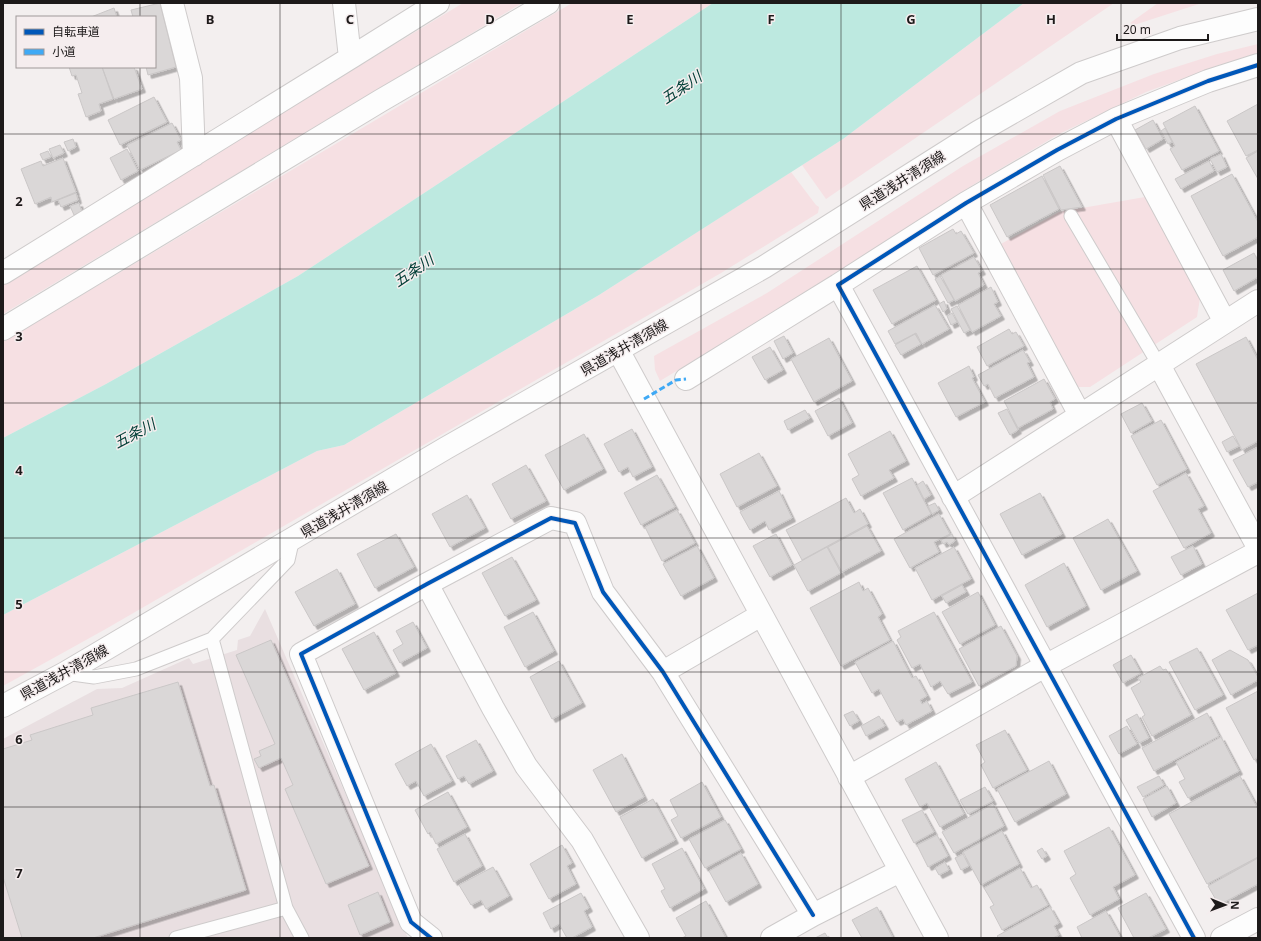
<svg xmlns="http://www.w3.org/2000/svg" width="1261" height="941" viewBox="0 0 1261 941" font-family="'Noto Sans','Noto Sans JP',sans-serif">
  <defs>
    <filter id="shadow"><feDropShadow dx="3.5" dy="3.5" stdDeviation="0" flood-color="#0004"/></filter>
  </defs>
  <rect width="100%" height="100%" fill="#f3efef"/>
  <path fill="#e9dfe1" d="M265,609L408,938H3V739L97,689L122,688L189,658L193,664L237,650L238,640L250,636Z"/>
  <path fill="#f6e0e3" d="M463,3H522L3,314V282Z
    M572,3H713L298,276L106,384L3,438V342Z
    M1024,3H1114L826,199L802,165L843,139Z
    M1158,3H1202L1134,25L1130,23Z
    M1258,44V53L1220,65L1146,92L1059,134L976,183L813,288L660,381L655,370L654,356L767,293L963,166L1060,111L1154,74L1217,54Z
    M791,172L816,205L819,207L818,213L721,273L104,630L3,686V615L317,451L344,445L599,295Z
    M1145,197L1200,298L1197,317L1090,387H1078L999,245L1059,212Z"/>
  <path fill="#bde9e0" d="M713,3H1024L843,139L599,295L344,445L317,451L3,615V438L106,384L298,276Z"/>
  <path fill="#dad7d7" stroke="#cac7c7" filter="url(#shadow)" d="M160,3L176,67L148,75L146,67H155V17H133L131,10Z
    M114,8L117,17H91Z
    M69,67H102L113,99L99,104L101,111L86,117L78,94L82,93L76,75L72,76Z
    M102,67H134L142,89L114,99Z
    M154,97L167,122L120,145L108,120Z
    M1258,104V150L1246,156L1227,121Z
    M1195,106L1219,151L1182,170L1170,149L1175,146L1163,123Z
    M1153,120L1163,139L1146,149L1135,130Z
    M172,123L181,140L177,142L181,150L140,170L127,145Z
    M1165,128L1172,142L1168,144L1161,131Z
    M73,139L76,147L68,151L64,142Z
    M60,145L64,153L53,158L49,149Z
    M127,149L138,171L121,180L110,158Z
    M48,151L51,157L43,160L40,154Z
    M1258,151V179L1246,158Z
    M1221,154L1227,167L1217,172L1210,159Z
    M63,158L76,192L52,202L51,197L35,204L21,169L41,161L43,166Z
    M1209,161L1214,171L1181,189L1175,179Z
    M1060,166L1082,207L1061,210L1043,175Z
    M1232,174L1258,222V237L1223,256L1191,196Z
    M1042,176L1059,209L1007,237L990,205Z
    M76,193L78,200L61,207L58,200Z
    M79,203L82,212L74,215L70,206Z
    M953,229L956,234L961,231L974,253L933,275L919,248Z
    M1254,253L1258,261V277L1234,291L1223,270Z
    M974,257L982,271L978,273L984,285L955,301L941,275Z
    M917,266L936,300L892,324L873,290Z
    M940,276L954,300L948,303L935,279Z
    M991,287L998,302L994,304L1001,316L972,332L958,305Z
    M944,301L947,309L943,312L939,304Z
    M935,305L949,329L922,344L916,333L895,344L888,331Z
    M957,306L970,330L964,333L951,309Z
    M952,313L957,322L951,325L947,316Z
    M1009,329L1012,334L1016,332L1024,346L987,366L977,347Z
    M915,334L921,344L901,355L895,345Z
    M784,336L793,353L783,359L774,341Z
    M1246,337L1258,360V441L1242,450L1196,364Z
    M829,338L852,381L814,402L791,359Z
    M770,347L783,370L765,380L752,357Z
    M1023,350L1030,362L1027,363L1034,377L995,398L988,384L984,386L978,375Z
    M969,366L974,377L972,378L985,402L956,417L938,383Z
    M1044,379L1055,399L1050,402L1053,409L1018,428L1004,401Z
    M839,398L852,423L828,436L815,411Z
    M1142,403L1152,421L1131,433L1121,414Z
    M1007,409L1018,430L1010,435L998,413Z
    M805,410L810,418L788,430L784,421Z
    M1161,420L1187,469L1157,485L1131,436Z
    M632,429L652,467L633,477L628,467L619,472L604,444Z
    M890,431L906,461L889,470L894,478L861,496L852,479L859,475L848,454Z
    M584,434L603,469L564,490L545,455Z
    M1233,436L1239,446L1227,452L1222,442Z
    M1258,447V482L1248,487L1233,460Z
    M759,453L777,486L737,507L720,474Z
    M526,465L546,501L511,519L492,484Z
    M1186,473L1204,506L1198,509L1211,533L1184,548L1153,491Z
    M657,475L675,507L641,525L624,493Z
    M912,478L931,514L903,530L883,493Z
    M923,481L931,495L924,499L917,485Z
    M779,491L792,518L769,530L765,521L750,530L740,512Z
    M1040,493L1062,534L1022,555L1000,514Z
    M467,495L485,528L450,547L432,514Z
    M846,498L854,513L860,509L868,524L802,560L786,530Z
    M935,503L939,510L932,514L928,506Z
    M677,510L695,543L662,561L645,527Z
    M939,514L950,534L934,542L939,552L910,568L894,539Z
    M1108,519L1137,571L1101,590L1073,538Z
    M867,526L881,551L842,572L828,547Z
    M396,534L414,567L375,588L357,554Z
    M776,534L792,565L770,577L753,546Z
    M952,534L955,541L949,545L947,542L943,544L941,540Z
    M697,546L714,578L681,596L663,564Z
    M1193,546L1202,564L1181,575L1171,557Z
    M827,547L841,573L808,591L794,565Z
    M954,547L971,579L932,600L915,568Z
    M512,557L536,600L505,616L482,573Z
    M1064,563L1086,606L1047,627L1025,585Z
    M337,569L355,604L314,626L295,592Z
    M859,582L863,591L868,588L882,614L878,617L890,640L841,666L810,608Z
    M962,585L966,592L946,603L942,596Z
    M978,592L995,625L960,644L942,612Z
    M1258,593V645L1248,650L1226,610Z
    M533,612L554,651L525,667L504,627Z
    M934,612L972,682L948,694L940,681L931,687L920,664L912,668L897,640L901,637L898,631Z
    M413,622L427,648L400,663L393,650L403,644L396,631Z
    M1001,626L1017,656L1016,666L979,686L959,649Z
    M374,632L396,673L364,690L342,649Z
    M271,640L369,866L326,884L285,789L293,785L281,758L259,768L254,759L261,756L259,751L275,744L236,655Z
    M893,641L912,678L916,676L927,696L920,700L922,704L927,701L932,711L906,725L903,719L897,722L879,689L872,693L855,662Z
    M1197,648L1223,695L1195,710L1169,662Z
    M1230,650L1248,660L1258,677V680L1231,695L1212,660Z
    M1131,655L1141,673L1123,683L1113,665Z
    M559,661L582,703L552,719L530,677Z
    M1160,666L1163,670L1166,669L1191,715L1152,736L1142,717L1145,715L1131,688L1141,682L1138,678Z
    M178,682L210,786L214,785L246,890L93,938H22L3,877V749L32,740L30,735L93,715L91,708Z
    M1258,691V757L1254,760L1226,708Z
    M853,711L859,721L850,726L844,715Z
    M1207,713L1219,736L1154,771L1142,748Z
    M1137,714L1149,738L1139,743L1126,720Z
    M879,716L885,726L866,736L861,726Z
    M1127,726L1137,744L1119,754L1109,736Z
    M1005,730L1027,770L993,788L981,765L985,762L976,745Z
    M1221,737L1239,771L1188,798L1179,782L1185,779L1176,762Z
    M476,740L493,771L469,784L464,776L458,779L446,756Z
    M431,744L452,781L424,796L416,781L407,786L395,764Z
    M622,754L644,797L616,812L593,770Z
    M1049,761L1066,794L1015,822L997,789Z
    M936,762L964,814L940,827L927,803L920,807L905,779Z
    M1159,776L1164,785L1143,797L1137,787Z
    M1240,776L1258,809V857L1207,884L1169,814Z
    M702,782L721,817L681,838L671,820L678,816L670,800Z
    M1167,786L1176,803L1152,817L1143,799Z
    M985,787L993,801L968,814L960,800Z
    M448,792L467,827L436,844L430,832L428,834L415,810Z
    M653,799L675,840L642,858L620,817Z
    M993,804L1004,826L954,853L942,832Z
    M922,810L934,832L914,843L902,820Z
    M725,820L741,849L705,868L689,839Z
    M1109,827L1135,875L1113,887L1119,899L1090,915L1070,878L1076,874L1064,851Z
    M1002,831L1019,864L981,885L963,852Z
    M465,834L482,866L454,882L437,849Z
    M937,835L948,856L928,867L917,845Z
    M562,845L572,863L567,866L576,884L549,899L530,864Z
    M682,848L704,889L670,908L661,891L665,889L652,864Z
    M1042,848L1047,856L1042,859L1037,851Z
    M741,853L758,884L726,902L709,871Z
    M963,854L969,866L961,870L955,858Z
    M1258,858V884L1219,905L1208,886Z
    M945,862L949,870L939,875L935,868Z
    M493,867L509,896L486,909L481,900L471,905L459,885Z
    M1020,868L1031,888L1037,885L1048,905L1002,930L990,907L994,905L984,888Z
    M378,892L390,922L360,935L348,905Z
    M581,893L589,908L584,911L592,927L572,938H567L559,924L551,929L543,913Z
    M1146,893L1166,929L1148,938H1134L1118,908Z
    M706,901L726,938H682L686,936L676,918Z
    M877,907L893,938H862L852,920Z
    M1050,907L1059,923L1054,926L1059,935L1053,938H999L997,936Z
    M1106,911L1121,938H1082L1077,927Z
    M825,933L828,938H815Z"/>
  <g fill="none" stroke-linecap="round" stroke-linejoin="round">
    <g stroke="#cecbcb" stroke-width="15">
      <path id="lane" d="M1071,216L1159,365
        M65,673L94,677L136,669L212,639
        M286,908L302,938
        M176,938L286,908L212,639L288,560L293,538"/>
    </g>
    <g stroke="#cecbcb" stroke-width="24">
      <path id="street" d="M172,3L191,78L194,155
        M350,58L438,3
        M1116,119L1225,322
        M966,203L1080,415
        M3,273L350,58L344,3
        M3,329L380,101L548,3
        M618,350L937,938
        M1159,365L1258,547
        M686,379L838,285
        M953,497L1258,301
        M427,584L493,708L526,766L582,840L638,938
        M663,672L761,615
        M849,777L1045,666L1258,552
        M431,938L411,922L301,654L427,584L551,518L575,523L603,592L663,672L813,915
        M772,938L813,915L900,871
        M1194,938L838,285L966,203L1057,150L1116,119L1208,81L1258,65"/>
    </g>
    <g stroke="#cecbcb" stroke-width="24">
      <path id="secondary" d="M3,706L65,673L446,448L764,267L978,132L1081,73L1180,38L1258,19
        M1222,938L1258,919"/>
    </g>
    <use href="#lane" stroke="#fdfdfd" stroke-width="13"/>
    <use href="#street" stroke="#fdfdfd" stroke-width="22"/>
    <use href="#secondary" stroke="#fdfdfd" stroke-width="22"/>
    <path stroke="#3fa9f5" stroke-width="3" stroke-dasharray="6 3" stroke-linecap="butt" d="M644,399L676,380L686,379"/>
    <g stroke="#f5edee" stroke-width="6">
      <path id="cycleway" d="M431,938L411,922L301,654L427,584L551,518L575,523L603,592L663,672L813,915
        M1194,938L838,285L966,203L1057,150L1116,119L1208,81L1258,65"/>
    </g>
    <use href="#cycleway" stroke="#0057b8" stroke-width="4"/>
  </g>
  <path fill="none" stroke="#1d1a1a" stroke-width="1" stroke-opacity="0.55" d="M140,3V17M280,3V938M420,3V938M560,3V938M701,3V938M841,3V938M981,3V938M1121,3V938M140,67V938M3,134H1258M3,269H1258M3,403H1258M3,538H1258M3,672H1258M3,807H1258"/>
  <g text-anchor="middle" dominant-baseline="central" stroke-width="3" stroke-linejoin="round" paint-order="stroke">
    <g font-size="14" fill="#1d1a1a" stroke="#f5edee">
      <text transform="translate(902 180) rotate(-32)">県道浅井清須線</text>
      <text transform="translate(624 347) rotate(-30)">県道浅井清須線</text>
      <text transform="translate(344 509) rotate(-30)">県道浅井清須線</text>
      <text transform="translate(64 672) rotate(-29)">県道浅井清須線</text>
    </g>
    <g font-size="15" font-style="italic" fill="#003e36" stroke="#f5edee">
      <text transform="translate(681 87) rotate(-34)">五条川</text>
      <text transform="translate(413 270) rotate(-34)">五条川</text>
      <text transform="translate(134 433) rotate(-28)">五条川</text>
    </g>
  </g>
  <g font-size="13" text-anchor="middle" font-weight="bold" fill="#1d1a1a" stroke="#f5edee" stroke-width="3" stroke-linejoin="round" paint-order="stroke">
    <text x="210" y="24">B</text>
    <text x="350" y="24">C</text>
    <text x="490" y="24">D</text>
    <text x="630" y="24">E</text>
    <text x="771" y="24">F</text>
    <text x="911" y="24">G</text>
    <text x="1051" y="24">H</text>
    <text x="19" y="206">2</text>
    <text x="19" y="341">3</text>
    <text x="19" y="475">4</text>
    <text x="19" y="609">5</text>
    <text x="19" y="744">6</text>
    <text x="19" y="878">7</text>
  </g>
  <rect width="1261" height="941" fill="none" stroke="#1d1a1a" stroke-width="8"/>
  <rect x="16" y="16" width="140" height="52" fill="#f5edee" stroke="#9f9999"/>
  <rect x="24" y="29" width="20" height="6" fill="#0057b8" stroke="#9f9999"/>
  <text x="52" y="36" font-size="12" fill="#1d1a1a">自転車道</text>
  <rect x="24" y="49" width="20" height="6" fill="#3fa9f5" stroke="#9f9999"/>
  <text x="52" y="56" font-size="12" fill="#1d1a1a">小道</text>
  <g transform="translate(1225 905) rotate(91)" stroke="#f5edee" stroke-width="3" paint-order="stroke">
  <path d="M0-3L7 15L0 10L-7 15Z" fill="#1d1a1a"/>
  <text y="-6" font-size="11" font-weight="bold" text-anchor="middle" fill="#1d1a1a">N</text>
  </g>
  <path d="M1117 34v6h91v-6" fill="none" stroke="#1d1a1a" stroke-width="2"/>
  <text x="1123" y="34" font-size="12" fill="#1d1a1a" stroke="#f5edee" stroke-width="3" paint-order="stroke">20 m</text>
</svg>
